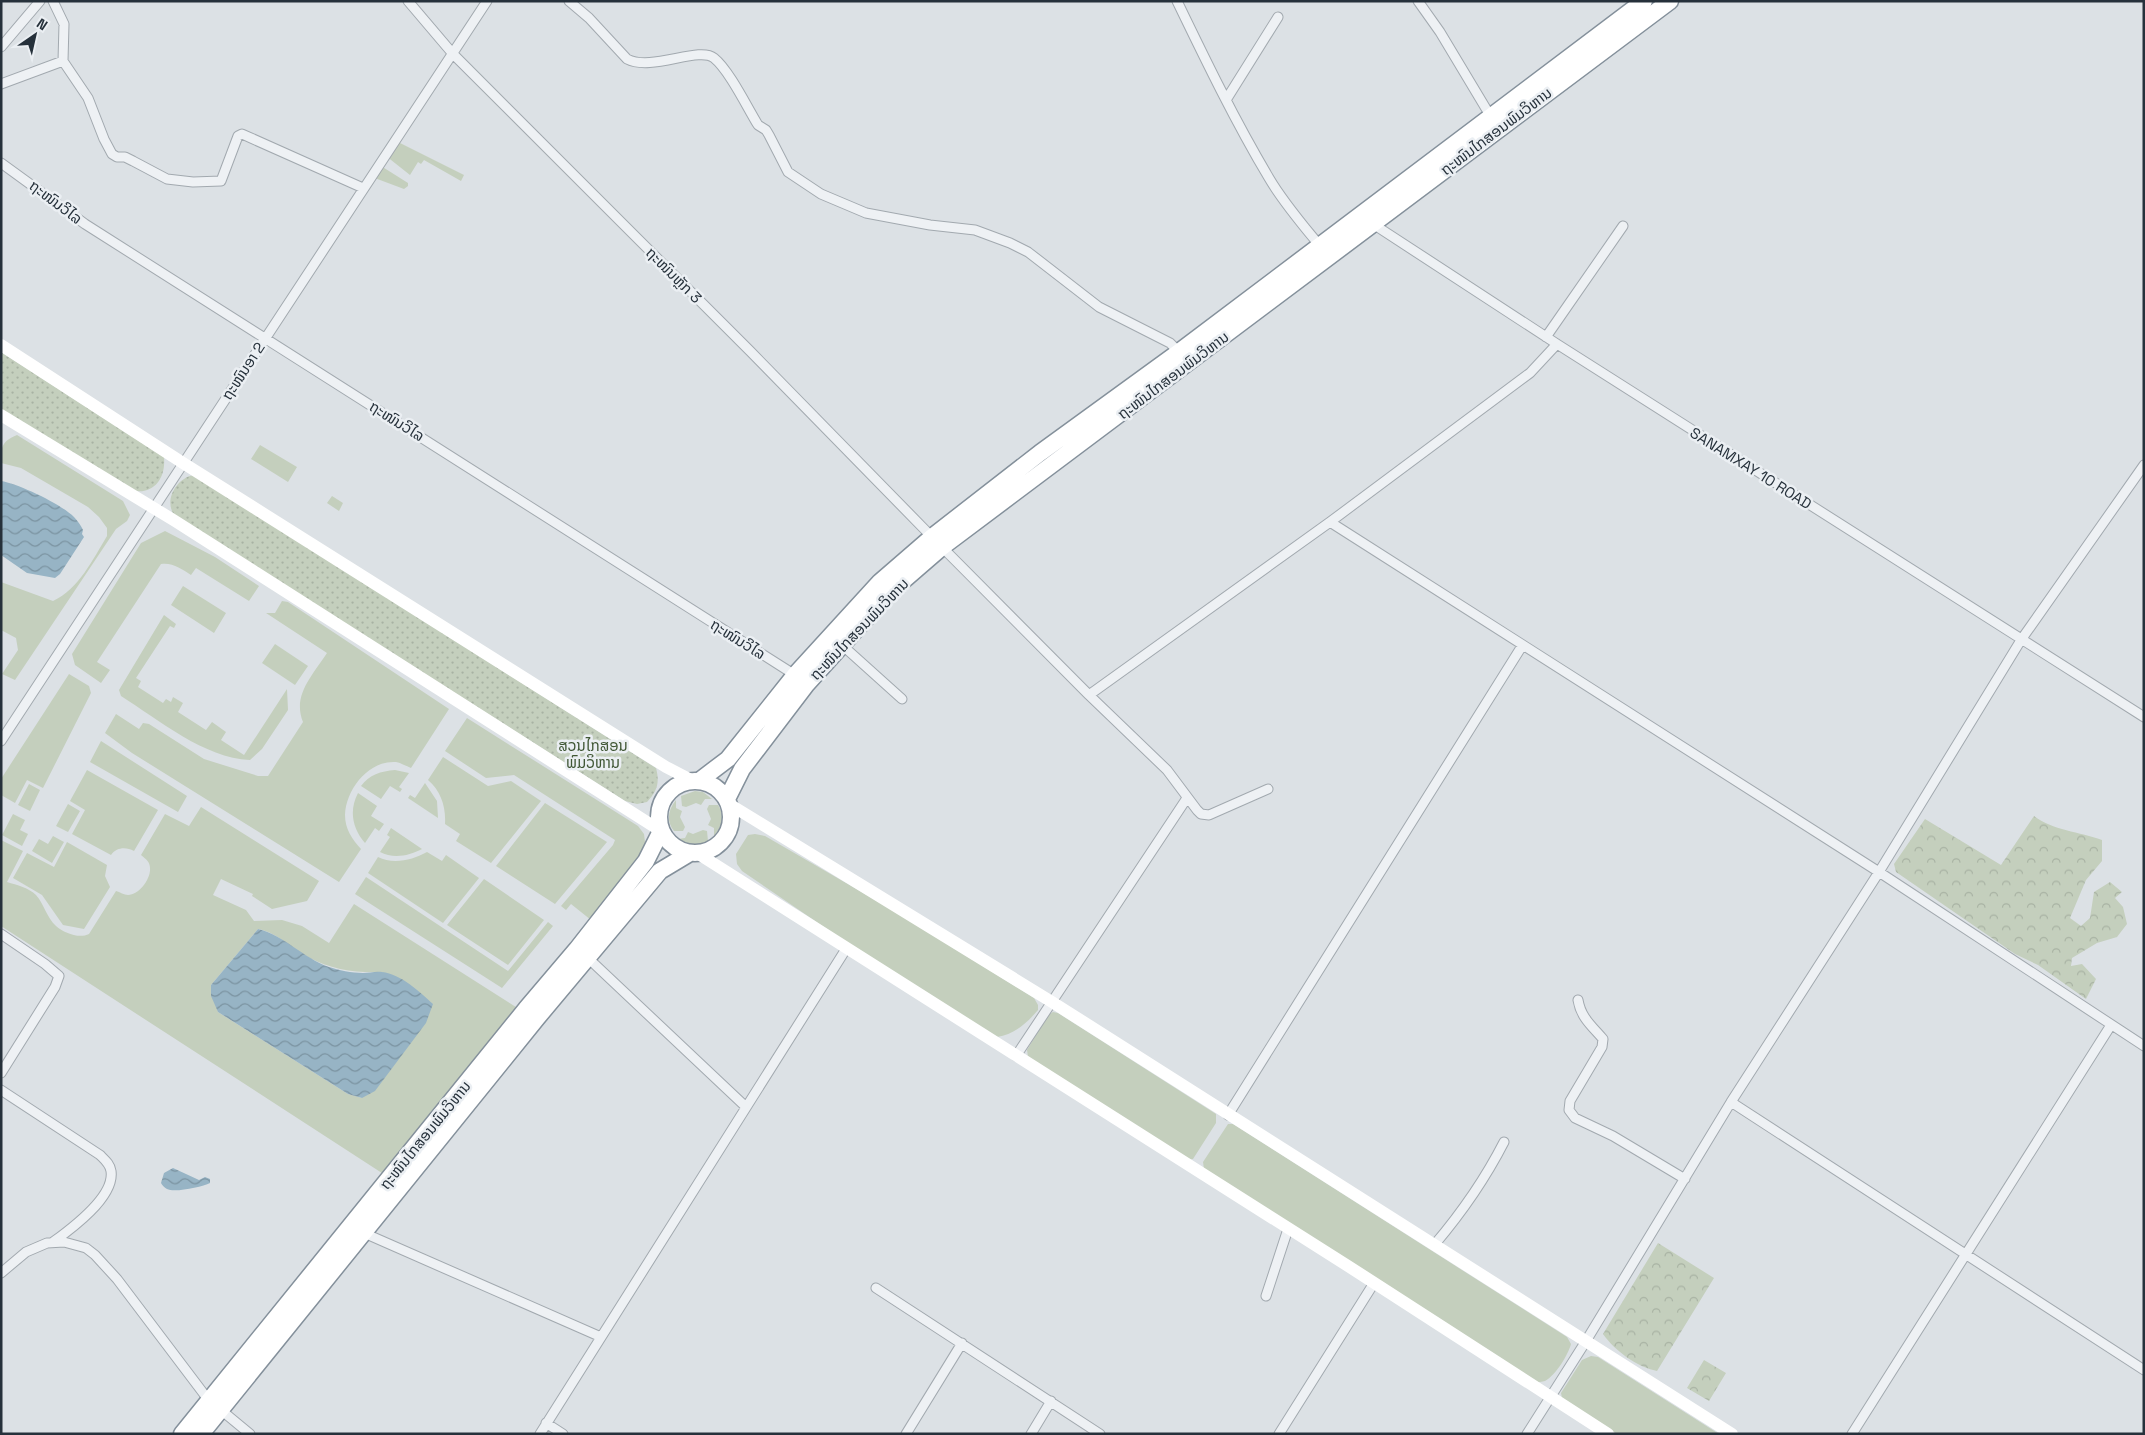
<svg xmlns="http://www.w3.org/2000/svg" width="2145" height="1435" viewBox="0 0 2145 1435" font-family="'Space Grotesk','Noto Sans Lao',sans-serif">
  <defs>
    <pattern id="forest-crowns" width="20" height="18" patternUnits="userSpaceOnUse" patternTransform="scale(1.25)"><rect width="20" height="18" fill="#c4cfbd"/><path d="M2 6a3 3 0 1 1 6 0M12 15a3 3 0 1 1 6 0" fill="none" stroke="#a8b2a3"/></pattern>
    <pattern id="park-dots" width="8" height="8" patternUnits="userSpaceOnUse" patternTransform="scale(1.25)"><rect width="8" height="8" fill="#c4cfbd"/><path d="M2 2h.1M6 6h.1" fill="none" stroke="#a8b2a3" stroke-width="1.8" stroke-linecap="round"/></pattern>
    <pattern id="water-waves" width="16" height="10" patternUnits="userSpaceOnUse" patternTransform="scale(1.25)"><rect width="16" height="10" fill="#97b4c5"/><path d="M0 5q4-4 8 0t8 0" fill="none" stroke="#7b93a1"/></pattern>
  </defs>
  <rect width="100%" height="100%" fill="#dce1e5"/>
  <path fill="#c4cfbd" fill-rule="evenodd" d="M396,141L464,175L461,181L424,160L421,164L418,162L410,175L386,156Z
    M381,166L408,183V186L404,189L372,177Z
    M17,435L123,501L130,515L127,521L116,529L15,680L2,674L18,650L16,638L1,630V582L53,601C79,589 93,559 107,536V528L99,517L88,507L21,468L1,463C1,447 1,442 17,435Z
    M260,445L297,467L288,482L251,459Z
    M332,496L343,503L339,511L327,503Z
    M165,531L215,557L259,586L249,601L196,568L191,575C182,569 172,562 161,564L97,662L110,670L101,683L75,665L72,654L141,543Z
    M183,586L226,613L214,633L171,605Z
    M282,601L288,602L449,709L411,768C406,766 401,763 396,762C369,760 346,789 345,815C345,829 352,839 361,849L339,882L132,753L105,733L116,714L139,729L143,723L149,724L204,759L258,776H268L303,722C292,695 313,675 327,653L266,613H275Z
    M164,615L176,624L174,628L170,626L136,678L141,681L138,687L163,703L166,699L171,702L173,697L183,703L178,712L206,730L212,722L226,732L221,740L244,755L287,689L288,710L262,749L250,760C204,758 159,720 121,696L119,690Z
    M275,644L308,666L295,685L262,663Z
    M69,674L89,686L91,693L43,788L27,780L15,803L1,795V779Z
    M467,718L638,826L644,834L646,850L591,920L571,904L566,910L561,906L613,845L615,840L514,775L486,778L445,751Z
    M101,741L187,796L178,812L90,762Z
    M443,757L488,786L511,781L541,801L491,863L456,841L460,834L445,824C446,807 441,791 428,780Z
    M87,770L158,810L134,851C126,847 117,847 111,855L72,834L85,810L70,801Z
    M395,770L409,773L399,787L402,789L400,792L390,786L381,799L361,786C369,775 381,771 395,770Z
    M425,783L437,801L438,818L408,798L410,795L415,798Z
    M29,784L40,790L30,811L18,805Z
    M695,791L703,792L712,799H705L701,805L696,803L686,807L682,806L681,796Z
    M358,793L377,806L371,816L384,824L379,831L375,828L365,843C352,828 349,810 358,793Z
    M676,800V808L682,811L680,817L685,827L683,831H674C666,821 668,810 676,800Z
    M545,803L607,842L555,904L496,866Z
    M68,804L80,811L68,832L56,826Z
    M709,805H718C725,816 722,826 714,836V828L708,825L711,819L707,809Z
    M201,807L319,881L307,901L272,909L252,896L253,894L221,879L213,895L246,910L254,921L282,920L302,926L329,943L354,904L519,1009L385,1175L1,926V840L23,851L7,882C17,885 29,888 36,895C44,904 47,918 56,926C64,933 79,939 89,934L116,891C120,892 124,895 128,895C139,895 151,879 150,868C150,862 146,859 141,855L165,814L189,826ZM258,929C278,933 291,948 308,957C332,970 356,973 383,972L362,1098L348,1094L218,1012L211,985Z
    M13,814L25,820L20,830L28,834L22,846L2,835Z
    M391,828L422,849C409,856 393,859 380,852L390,837L387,835Z
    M703,830L707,831L708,841C697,848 687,846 677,839L685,838L688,832L693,834Z
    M755,834L765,836L896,912L1034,998L1038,1005V1010C1027,1023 1015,1034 997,1037L868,957L742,871L737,864L736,854L748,835Z
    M53,836L64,842L52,863L32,851L39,839L48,844Z
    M67,842L107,865L105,876L110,887L84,929L63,925L42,895L13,878L27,853L54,867Z
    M427,852L442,861L446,855L479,878L443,923L368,873L378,857C393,865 413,860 427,852Z
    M366,877L508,971L548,922L553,926L502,988L355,894Z
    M484,879L544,920L508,965L447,925Z
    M1053,1012L1058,1013L1216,1114V1123L1193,1159L1187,1160L1028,1057L1027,1050L1048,1015Z
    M1228,1124H1233L1567,1337L1571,1344C1568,1355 1556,1375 1545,1381C1542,1382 1538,1382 1534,1382L1204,1169L1203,1162Z
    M1591,1356L1598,1357L1719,1434H1617L1562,1398L1561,1393L1582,1360Z"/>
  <path fill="url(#forest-crowns)" d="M2034,816C2052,830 2080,832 2102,840V861L2086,880L2070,918L2081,926L2090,918L2094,892L2110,882L2122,892L2115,898L2123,907L2127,924L2117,937L2097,943L2072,958L2071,966L2082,964L2096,979L2086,999L2038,965L2015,954L1896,872L1894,864L1925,819L2001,865Z
    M1658,1243L1714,1278L1657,1371C1637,1367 1615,1351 1603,1334Z
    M1704,1360L1726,1373L1709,1401L1687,1388Z"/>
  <path fill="url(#park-dots)" d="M1,352L164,457C166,479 153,496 130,490L1,409Z
    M193,475L656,768C660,783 657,791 647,802L637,804L625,801L174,515C164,500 176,479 193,475Z"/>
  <path fill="url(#water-waves)" d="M1,481C19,484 61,504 74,517C78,521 81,526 83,530L82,534L84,537L60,574L55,578L27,573L1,555Z
    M258,929C284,935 303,958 329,967C338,970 352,973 363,973C369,973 376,971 382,972C401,974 420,992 433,1004L426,1023L375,1091L362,1098L348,1094L218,1012L211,996V985Z
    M173,1168L199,1180L205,1177L210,1179V1183C202,1187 174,1193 167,1189C165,1188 162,1185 161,1183L164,1173Z"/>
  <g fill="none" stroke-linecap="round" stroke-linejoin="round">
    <g stroke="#a2a9af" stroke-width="11">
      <path id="street" d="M408,1L453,54L750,351L932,537L1089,695L1167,770L1197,810L1201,814L1209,815L1268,789
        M569,1L589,18L627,59C651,72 699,46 714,58C729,70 747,107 758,125L766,130L769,135L788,172L821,194L866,213L930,225L975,230L1010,243L1028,252L1099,307L1170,343L1179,352
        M1177,1C1206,61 1235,121 1269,178C1283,202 1302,224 1320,246
        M1418,1L1440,32L1491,117
        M1,47L40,1
        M63,61L88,98L104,139L112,154L117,157H125L133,161L167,179L193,182L221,181L238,136L242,134L363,188
        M1,84L63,61L64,24L53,1
        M1226,100L1278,17
        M1,163L85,224L795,675
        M1370,222L1557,344L2144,717
        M1546,337L1623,226
        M1330,522L1879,872L2144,1046
        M842,645L902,699
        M1089,695L1330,522L1530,373L1557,344
        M1,741L487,1
        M1,934L45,964L59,976L55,987L1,1073
        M588,958L746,1107
        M1578,1000C1581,1018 1592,1026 1603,1039L1602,1047L1570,1101L1569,1110L1575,1118L1613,1136L1685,1179
        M1016,1056L1187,798
        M1,1090L100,1155C105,1160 110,1164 111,1171C115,1197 71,1229 53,1242
        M1731,1102L2144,1370
        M1228,1115L1522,646
        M364,1233L601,1337
        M1435,1244C1463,1211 1484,1181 1504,1142
        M1,1273L26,1252L47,1243L64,1242L86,1248L95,1255L117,1279L210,1402
        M876,1288L1100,1434
        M1266,1296L1288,1229
        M221,1410L250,1434
        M546,1423L563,1434
        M540,1434L846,949
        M906,1434L962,1343
        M1031,1434L1051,1401
        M1279,1434L1374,1283
        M1527,1434L1586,1341L1731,1102L1879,872L2021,640L2144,465
        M1852,1434L2111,1025"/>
    </g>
    <g stroke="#84909b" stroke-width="19">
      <path id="highway" d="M659 817a36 36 0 1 1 72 0a36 36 0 1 1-72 0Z
        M699,781L728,759L795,675L880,582L932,537L1040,453L1179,352L1644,1
        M727,799L742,769L806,685L890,592L942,547L1670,1
        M182,1434L526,1009L577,949L646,861L661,831
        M201,1434L537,1018L660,871L690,853"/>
    </g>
    <use href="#street" stroke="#eef1f4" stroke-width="9"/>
    <path stroke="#fff" stroke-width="12" d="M1,345L183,463L666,767L693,781
      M1,415L175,521L661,831
      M729,804L1052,1002L1732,1434
      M697,853L1348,1266L1608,1434"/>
    <use href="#highway" stroke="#fff" stroke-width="16"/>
  </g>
  <g text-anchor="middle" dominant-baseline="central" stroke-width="5" stroke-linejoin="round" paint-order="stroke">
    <g font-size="15" fill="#26313b" stroke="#ebeff3">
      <text transform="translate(1496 131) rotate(-37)">ຖະໜົນໄກສອນພົມວິຫານ</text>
      <text transform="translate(56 202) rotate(37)">ຖະໜົນວິໄລ</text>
      <text transform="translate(674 275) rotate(45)">ຖະໜົນຫຼັກ 3</text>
      <text transform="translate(243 371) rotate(-57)">ຖະໜົນອາ 2</text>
      <text transform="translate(1173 375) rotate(-37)">ຖະໜົນໄກສອນພົມວິຫານ</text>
      <text transform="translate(397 421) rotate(32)">ຖະໜົນວິໄລ</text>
      <text transform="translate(1751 468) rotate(32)">SANAMXAY 10 ROAD</text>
      <text transform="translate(859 629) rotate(-46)">ຖະໜົນໄກສອນພົມວິຫານ</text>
      <text transform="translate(738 639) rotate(32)">ຖະໜົນວິໄລ</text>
      <text transform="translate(425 1135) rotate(-51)">ຖະໜົນໄກສອນພົມວິຫານ</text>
    </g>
    <g font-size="15" fill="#3f5634" stroke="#ebeff3">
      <text x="593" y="745">ສວນໄກສອນ<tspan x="593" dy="17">ພົມວິຫານ</tspan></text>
    </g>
  </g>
  <rect width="2145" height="1435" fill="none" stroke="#26313b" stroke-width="5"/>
  <g transform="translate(35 35) rotate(34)" stroke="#ebeff3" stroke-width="4" paint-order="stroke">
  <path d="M0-4L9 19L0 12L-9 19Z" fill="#26313b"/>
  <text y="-8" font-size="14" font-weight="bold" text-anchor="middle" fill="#26313b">N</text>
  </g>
</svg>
